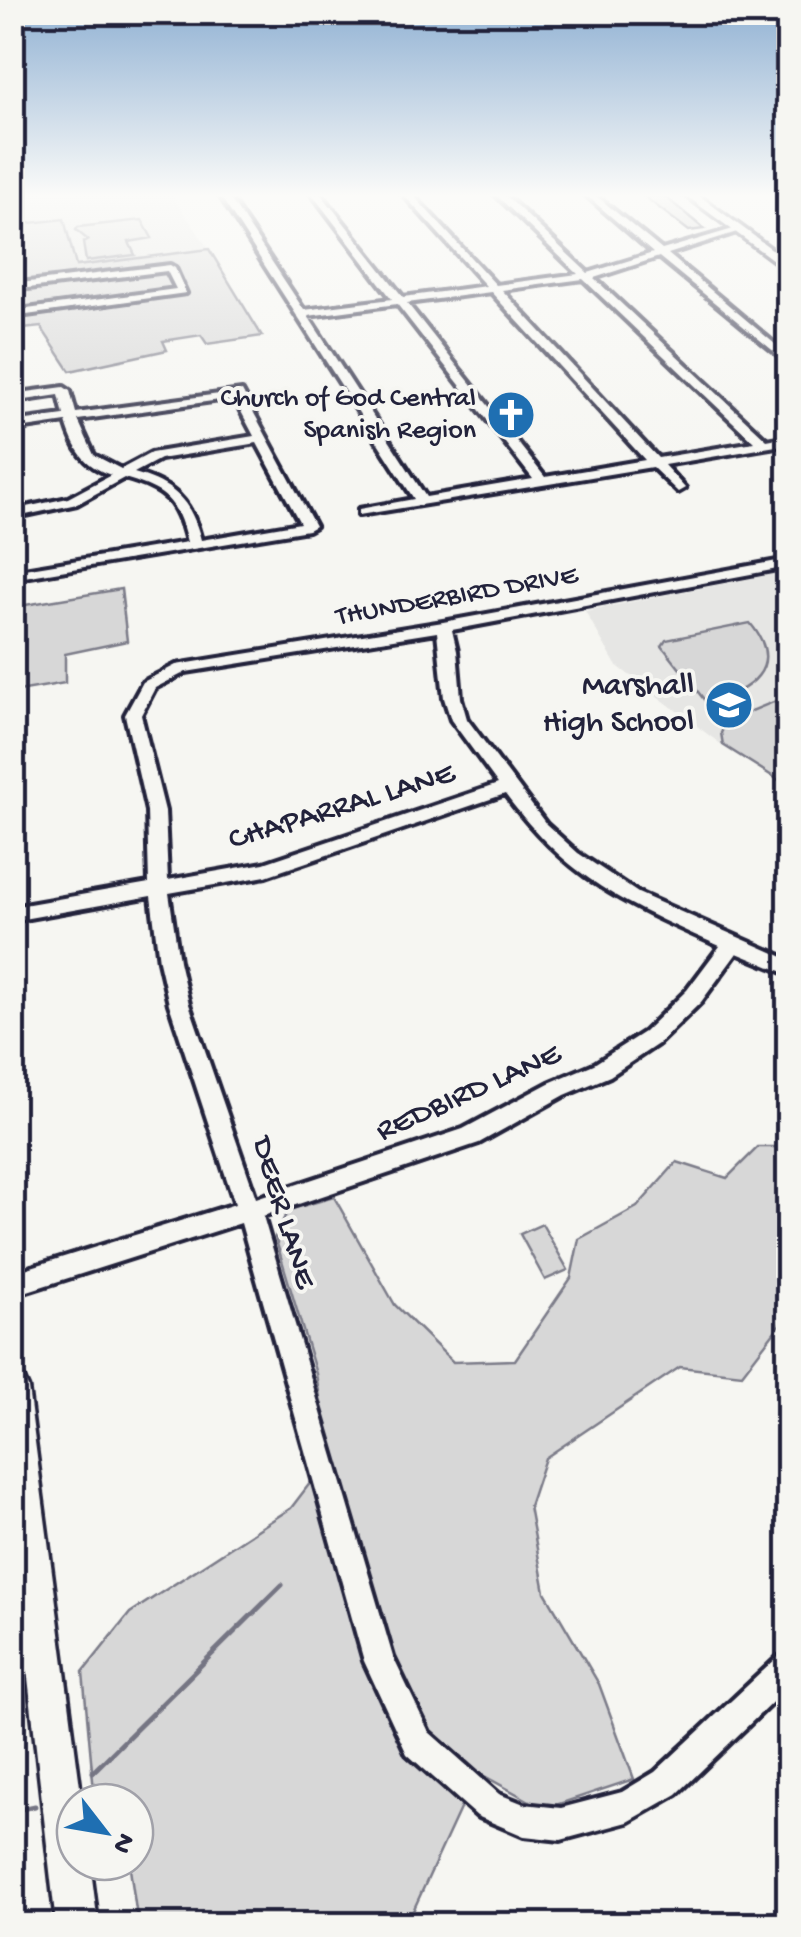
<svg xmlns="http://www.w3.org/2000/svg" width="801" height="1937" viewBox="0 0 801 1937" font-family="'Gochi Hand',sans-serif">
  <rect width="100%" height="100%" fill="#f6f6f2"/>
  <filter id="ink" filterUnits="userSpaceOnUse"><feTurbulence type="fractalNoise" baseFrequency=".01" numOctaves="2"/><feDisplacementMap in="SourceGraphic" scale="20" xChannelSelector="R" yChannelSelector="G"/><feConvolveMatrix kernelMatrix="1 2 1 2 8 2 1 2 1" color-interpolation-filters="sRGB"/></filter>
  <g filter="url(#ink)">
    <path fill="#e6e6e4" d="M12,194H171L209,249L75,266L64,219L13,225Z
      M788,571V788L722,745L616,665L585,611Z"/>
    <path fill="#d7d7d7" stroke="#7c7c89" stroke-width="2.5" d="M64,219L76,266L209,249L262,336L207,344L201,335L163,341L167,350L70,371L41,327L13,330V225Z
      M142,220L152,238L129,242L135,255L86,261L83,243L88,240L76,230L78,227Z
      M121,589L127,641L65,654V683L13,692V607Z
      M750,623C787,667 750,693 706,702L662,646L666,640Z
      M788,696V786L723,745L721,733L727,721Z
      M758,1147H788V1314L742,1374L680,1367L545,1458L529,1506L545,1592L599,1684L634,1779L544,1809L477,1772L407,1924H138L129,1862H135V1802H95L83,1672L130,1613L291,1508L330,1457L316,1374L275,1237L288,1210L334,1197L395,1305L453,1362L515,1360L571,1278L579,1239L637,1207L677,1162L727,1178Z
      M542,1224L568,1270L545,1280L520,1234Z"/>
    <g fill="none" stroke-linecap="round" stroke-linejoin="round">
      <path stroke="#757583" stroke-width="5" d="M93,1772L282,1585
        M12,1811L35,1806"/>
    </g>
    <path fill="#c2c2c4" stroke="#22223b" stroke-width="2.5" d="M641,194H662L704,229L689,231Z"/>
    <g fill="none" stroke-linecap="round" stroke-linejoin="round">
      <g stroke="#22223b" stroke-width="8">
        <path id="minor" d="M219,194H227L304,310L392,299L312,194H321L403,297L486,286L403,194H412L496,285L578,274L495,194H504L588,273L653,253L585,194H594L662,250L740,227V231L668,254L788,355V363L659,257L594,278L767,440L788,436V444L664,465L685,488L678,492L652,467L359,515V509L414,499ZM583,279L754,442L658,458L502,290ZM491,292L645,460L545,477L407,303ZM397,304L533,479L426,497L308,316Z
          M170,265L175,268L186,293L12,317V311L176,289L167,271L12,290V284Z
          M64,387L70,391L76,413L242,391L315,526L308,530L12,579V571L187,542C177,499 165,490 124,478L77,504L12,518V510L68,498L111,475C84,466 74,449 66,422L12,430V422L64,415L59,395L12,402V394ZM234,398L254,436L151,453L121,469L94,455L78,420ZM257,443L300,523L201,540C191,500 173,484 134,473L160,459Z
          M788,559V567L452,630L457,651L461,698L467,719L546,824L578,853L638,893L788,959V974L737,953L701,1002L658,1044L610,1076L565,1095L479,1143L263,1216L393,1657L429,1732L499,1794L524,1804L561,1808L622,1792L655,1772L778,1657L788,1652V1687L677,1794L628,1822L561,1840L524,1836L477,1816L407,1754L364,1661L241,1223L12,1296V1273L235,1204L169,1004L159,961L151,896L12,921V907L149,883L147,811L125,715L143,682L176,665L443,622ZM437,632L444,698L451,720L498,784L264,863L168,880L165,811L141,715L155,688L186,672ZM505,794C570,881 624,903 720,946L687,990L644,1032L594,1064L549,1083L463,1129L256,1198L189,1004L179,961L169,893L266,876Z"/>
      </g>
      <g stroke="#22223b" stroke-width="7">
        <path id="major" d="M684,194H697L788,261V271Z
          M12,1372L23,1377L28,1388L82,1802H75V1862H90L98,1924H56L12,1536Z"/>
      </g>
      <use href="#minor" fill="#f6f6f2" fill-rule="evenodd"/>
      <use href="#major" fill="#f6f6f2" fill-rule="evenodd"/>
    </g>
  </g>
  <linearGradient id="sky" x2="0" y2="1"><stop stop-color="#90b1d3"/><stop offset="0.42" stop-color="#fbfbf9"/><stop offset="1" stop-color="#fbfbf9" stop-opacity="0"/></linearGradient>
  <rect width="801" height="465" fill="url(#sky)"/>
  <defs>
    <g id="church-disc" transform="scale(2.5)"><circle r="9.5" fill="#1f6fb2" stroke="#f6f6f2"/><path d="M-1.2-6h2.4v3.5h3.3v2.4h-3.3V6h-2.4V-.1h-3.3v-2.4h3.3Z" fill="#fff"/></g>
    <g id="school-disc" transform="scale(2.5)"><circle r="9.5" fill="#1f6fb2" stroke="#f6f6f2"/><path d="M0-5L7-2L0 1L-7-2ZM-4 1L0 2.5L4 1V4Q0 6-4 4Z" fill="#fff"/></g>
  </defs>
  <g fill-rule="evenodd">
    <use href="#church-disc" x="511" y="415"/>
    <use href="#school-disc" x="729" y="705"/>
  </g>
  <g text-anchor="middle" dominant-baseline="central" stroke-width="8" stroke-linejoin="round" paint-order="stroke">
    <g font-size="28" fill="#22223b" stroke="#f6f6f2" text-anchor="end">
      <text x="476" y="399">Church of God Central<tspan x="476" dy="32">Spanish Region</tspan></text>
    </g>
    <g font-size="28" fill="#22223b" stroke="#f6f6f2">
      <text transform="translate(457 597) rotate(-10)">THUNDERBIRD DRIVE</text>
    </g>
    <g font-size="32" fill="#22223b" stroke="#f6f6f2" text-anchor="end">
      <text x="694" y="687">Marshall<tspan x="694" dy="37">High School</tspan></text>
    </g>
    <g font-size="32" fill="#22223b" stroke="#f6f6f2">
      <text transform="translate(342 808) rotate(-17)">CHAPARRAL LANE</text>
      <text transform="translate(469 1094) rotate(-24)">REDBIRD LANE</text>
      <text transform="translate(282 1213) rotate(73)">DEER LANE</text>
    </g>
  </g>
  <rect width="801" height="1937" fill="none" stroke="#f6f6f2" stroke-width="50"/>
  <rect x="25" y="25" width="751" height="1887" fill="none" stroke="#22223b" stroke-width="4" filter="url(#ink)"/>
  <g transform="translate(105 1832) rotate(121)"><circle r="48" fill="#f6f6f2" stroke="#a1a1a9" stroke-width="2.5"/>
  <path d="M0-8L18 38L0 25L-18 38Z" fill="#1f6fb2"/>
  <text y="-15" font-size="28" font-weight="bold" text-anchor="middle" fill="#22223b">N</text>
  </g>
</svg>
